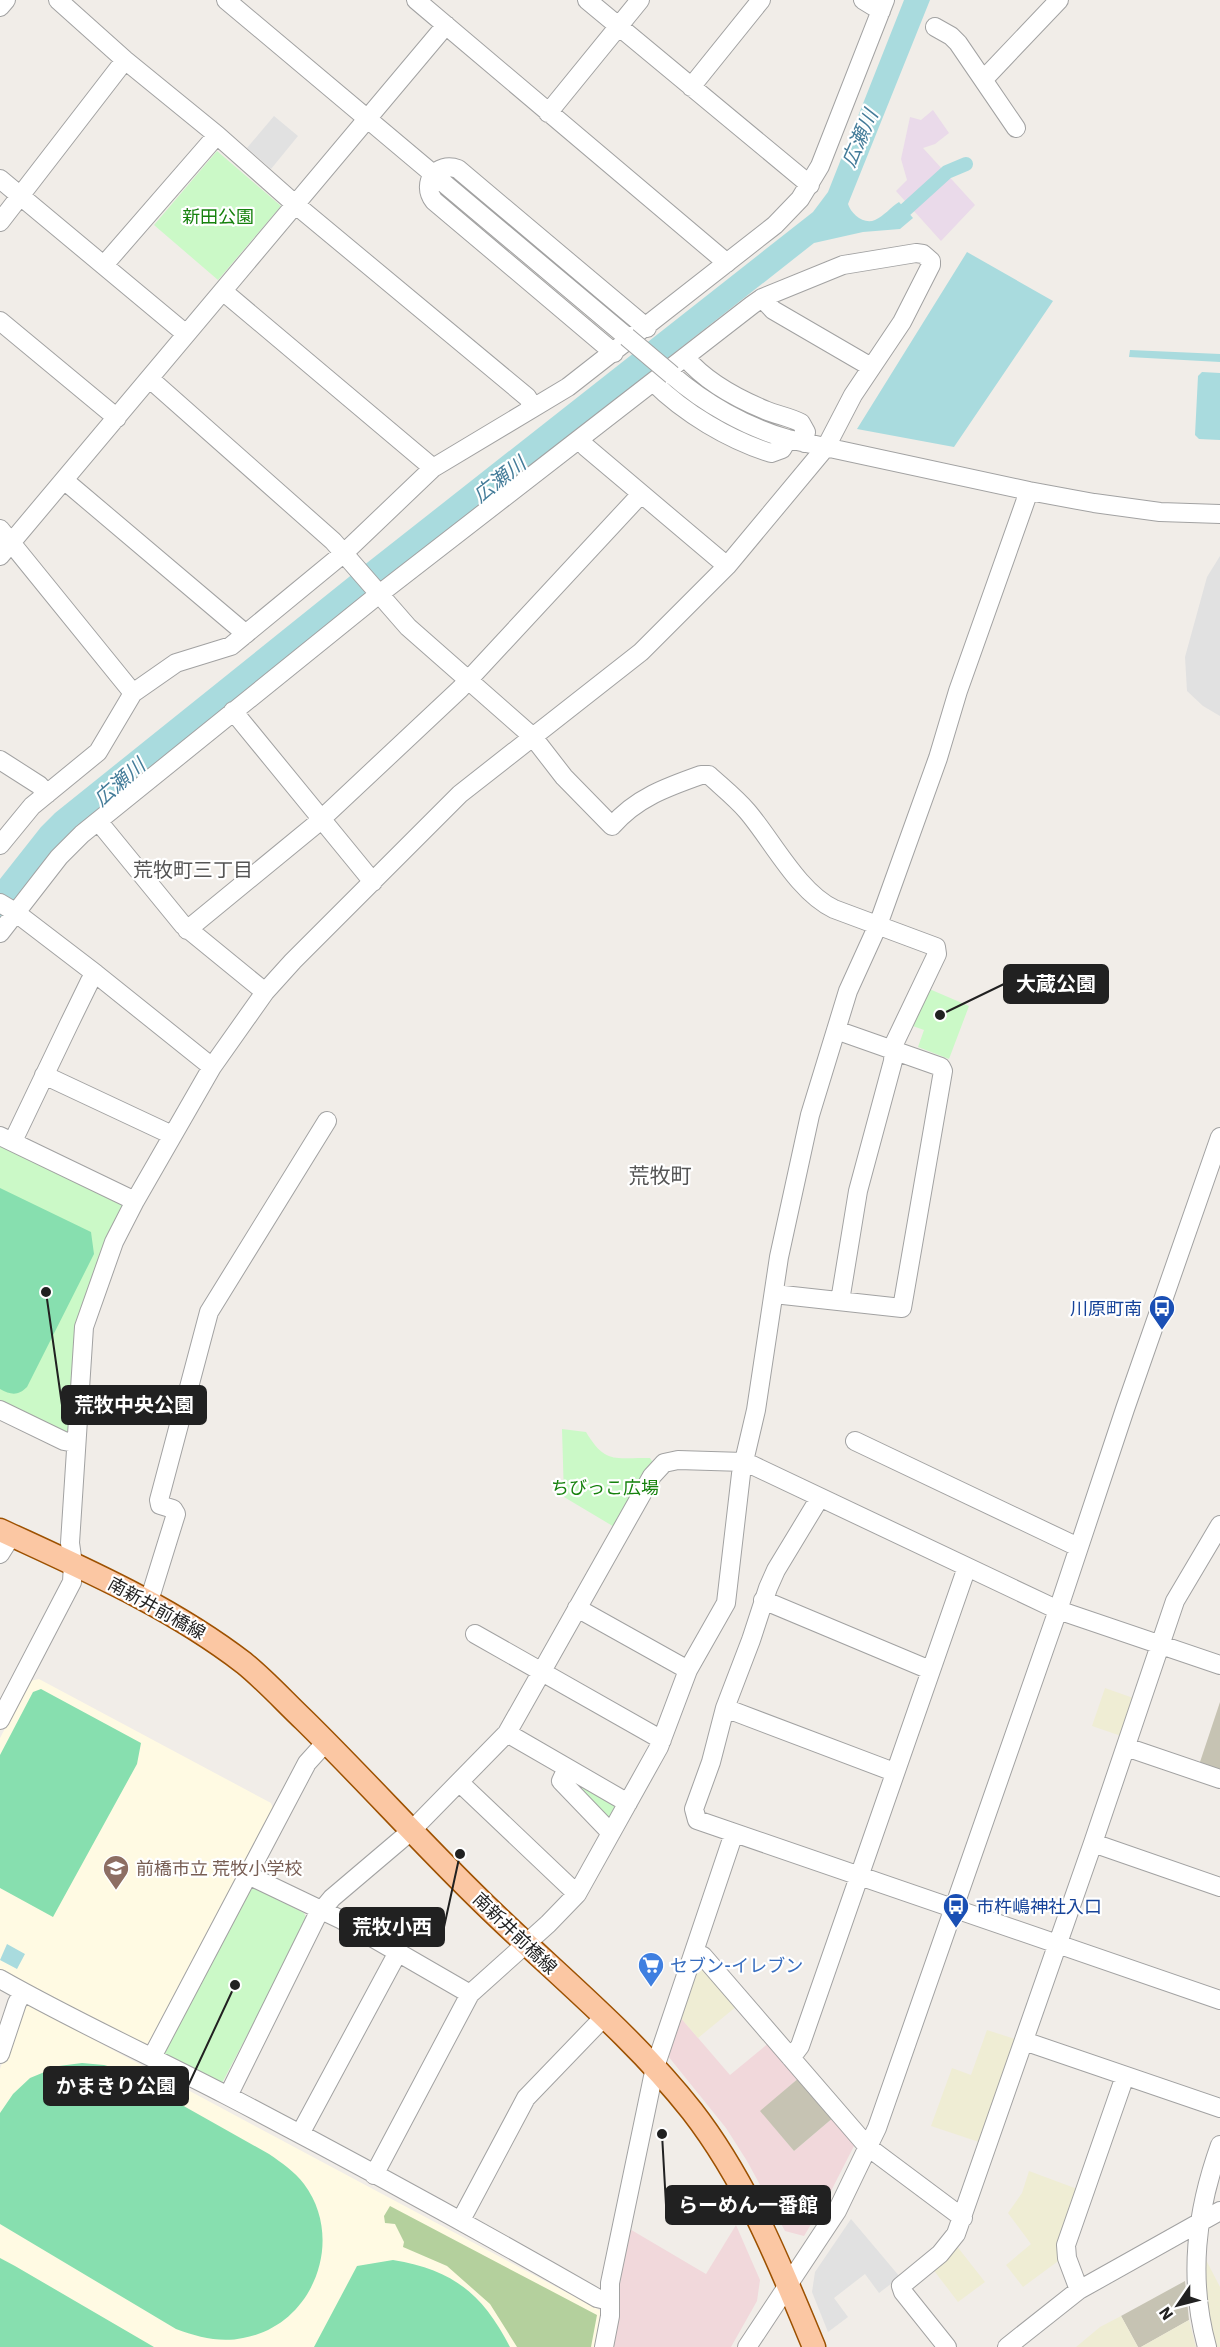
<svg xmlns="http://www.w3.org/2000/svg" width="1220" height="2347" viewBox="0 0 1220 2347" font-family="'IBM Plex Sans','Noto Sans JP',sans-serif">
  <rect width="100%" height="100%" fill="#f1ede8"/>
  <path fill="#f1d8db" d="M680,2017L730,2075L770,2042L800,2077L761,2111L794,2151L834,2117L855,2144L831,2191L804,2236L785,2231L747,2161L726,2128L668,2056Z
    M736,2225L760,2280L757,2301L731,2347H611L628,2228L706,2274Z"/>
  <path fill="#eadaea" d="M933,110L949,133L935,144L923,148L975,205L941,241L896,191L907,180L901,159L910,117L921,120Z"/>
  <path fill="#fffae3" d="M39,1679L271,1803L274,1811L149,2043L143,2047L0,1971V1738L30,1681Z
    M27,2004L603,2312L597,2347H0V2069L21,2010Z"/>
  <path fill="#c6c3b3" d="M1220,1702V1773L1199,1765Z
    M800,2077L834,2117L794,2151L760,2111Z
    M1185,2281L1189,2320L1141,2347H1138L1121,2316Z"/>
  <path fill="#efedd4" d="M1105,1688L1136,1699L1124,1737L1092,1726Z
    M702,1964L737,2006L698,2038L680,2017L697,1966Z
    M987,2030L1018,2040L982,2143L931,2126L952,2068L971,2075Z
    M1029,2171L1080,2190L1061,2259L1023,2287L1006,2265L1031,2244L1008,2213L1022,2193Z
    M956,2245L985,2282L958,2302L932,2268Z
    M1203,2254L1220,2287V2347H1214L1205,2312Z
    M1121,2316L1138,2347H1076L1100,2327Z
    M1189,2320L1196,2347H1141Z"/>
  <path fill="#b4d09d" d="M390,2206L597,2315L591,2347H517L490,2304L447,2266L403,2247L404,2242L395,2224L385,2223L384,2216Z"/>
  <path fill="#cbf9c7" d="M217,151L281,206L218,280L154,225Z
    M927,988L969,1006L949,1059L918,1047L924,1030L910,1025Z
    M0,1143L124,1204L111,1233L71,1429L63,1434L0,1403Z
    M562,1429L586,1432C606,1465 614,1457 650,1458L654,1464L616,1528L564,1497Z
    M570,1773L623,1803L610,1824L567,1784Z
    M253,1887L304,1913L307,1921L222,2083L163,2055L247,1889Z"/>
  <path fill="#87dfaf" d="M0,1188L91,1232L94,1254L27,1387C18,1396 11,1395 0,1389Z
    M41,1689L141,1743L137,1764L53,1917L0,1888V1755L33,1692Z
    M82,2063L104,2065L118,2069L269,2154C282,2163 294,2171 304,2184C346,2240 313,2326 243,2338C220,2343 198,2337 176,2329L0,2224V2113L13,2094L30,2078L59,2066Z
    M0,2258L15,2266L154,2347H0Z
    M393,2260C453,2270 482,2293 510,2347H314L357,2266Z"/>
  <path fill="#e1e1e1" d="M274,116L298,136L271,169L247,148Z
    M1220,556V716L1203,706L1187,691L1185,657L1207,577Z
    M851,2219L900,2277L879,2293L865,2274L834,2298L848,2317L828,2332L812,2292L815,2272Z"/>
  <path fill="#a9dbde" d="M904,0H930L848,204C851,214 864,225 875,220C884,216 891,207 899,202L913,218L900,229L863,232L814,243L392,575L84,824L0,921V879L41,827L55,813L349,577L813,212L828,192Z
    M967,252L1053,301L954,447L857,429Z
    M1130,350L1220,354V362L1129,357Z
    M1202,372L1220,373V440L1199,439L1195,435L1198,376Z
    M7,1944L25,1954L17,1969L0,1960Z"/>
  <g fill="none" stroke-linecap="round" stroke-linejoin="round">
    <path stroke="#a9dbde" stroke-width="14" d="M893,221L947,172L966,164"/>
    <g stroke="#a2a2a2" stroke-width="20">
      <path id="minor" d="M58,0L125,60L217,135L296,205L527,397L533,407
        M226,0L627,337
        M416,0L727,263
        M587,0L810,185
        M863,0L881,11
        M0,7L6,0
        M935,27L951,36L958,43L1016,128
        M984,79L1059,0
        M691,87L761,0
        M548,113L640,0
        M0,179L186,334
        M0,222L125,60
        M104,265L217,135
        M224,292L433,468
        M762,298L773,310L871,367
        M0,321L117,418
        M614,353L434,201C420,183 437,161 458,169L647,328
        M685,357C705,381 736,398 765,410C776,415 790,417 801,423L806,432L804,443
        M672,375C704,403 746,427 788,439L1029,491L1094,503L1160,512L1220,514
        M150,379L333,541L408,627L533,737L564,777L612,826C636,798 667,787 701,775H709C722,787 736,798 747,811C772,840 798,892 834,909L936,947L937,954L894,1044L893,1061L858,1191L840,1301
        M653,382C684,413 729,440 771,453L782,449L788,439
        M580,439L586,447L727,566
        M64,480L246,634
        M0,529L133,693
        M0,556L446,25
        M233,711L373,882
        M0,760L39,785L47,794
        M98,821L183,925L265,992
        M0,845L32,806L98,752L133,693L176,663L231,646L344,553L433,468L568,387L775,225L800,199L820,166L885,0
        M0,903L15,912L96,974L212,1067
        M187,930L315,825L460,689L641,494
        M0,933L59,857L82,834L373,599L752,305L762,298L843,265L916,253L923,254L931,261V265L902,322L853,395L826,447L727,566L641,652L460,794L293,961L265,992L212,1067L135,1201L114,1242L84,1327L70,1543L73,1564L72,1582L0,1720
        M44,1075L172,1135
        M0,1136L135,1201
        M13,1141L69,1024L90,981L96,974
        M774,1294L902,1308L943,1071L941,1067L836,1030
        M0,1410L64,1441L75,1443
        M855,1441L1078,1547
        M819,1499L776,1570L768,1588L751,1640L725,1708L711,1762L694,1809L697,1820L1220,2000
        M0,1554L12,1535
        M763,1600L930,1670
        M149,1601L176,1514L173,1509L160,1505L159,1500L209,1312L327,1121
        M577,1608L688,1670
        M475,1634L662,1740
        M725,1708L894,1772
        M507,1733L628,1803
        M1126,1747L1220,1779
        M567,1768L561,1781L611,1833
        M459,1782L577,1894
        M1093,1843L1220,1887
        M248,1875L342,1920L470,1994
        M695,1952L703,1956L868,2147L963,2218
        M0,1979C74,2021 151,2056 226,2095C351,2160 475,2228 597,2298L610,2301
        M1024,2041L1220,2108
        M0,2054L17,2003L23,1992
        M152,2057L307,1763L326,1742
        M791,2058L800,2046L967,1567
        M228,2096L317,1916L332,1898L411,1831L507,1733L652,1476L664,1463L678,1460L744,1462L752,1465L1058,1610L1220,1665
        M300,2134L398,1952
        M374,2175L470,1994L548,1924L577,1894L659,1747L688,1670L726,1603L741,1474L756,1410L779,1257L810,1115L848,991L878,925L938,758L958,691L1029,491
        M461,2220L526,2098L604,2017
        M1079,2290L1067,2258L1066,2245L1125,2076
        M604,2347L610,2316V2283L655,2067L734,1833
        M747,2347L837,2211L877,2128L1058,1610L1125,1409L1220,1137
        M947,2347L903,2292L901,2286L940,2254L956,2234L1093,1843L1175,1601L1220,1525
        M1007,2347L1079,2290L1220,2211
        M1207,2347C1188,2278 1196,2212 1220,2145"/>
    </g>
    <g stroke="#9d5101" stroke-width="25">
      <path id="major" d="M0,1530C84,1569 170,1606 244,1663C265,1680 284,1701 304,1720C362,1777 416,1837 474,1894C546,1966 629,2031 692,2111C747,2182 780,2265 814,2347"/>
    </g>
    <use href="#minor" stroke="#fff" stroke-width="18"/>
    <use href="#major" stroke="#fbc7a3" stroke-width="22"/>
    <g stroke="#a2a2a2" stroke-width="20" stroke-linecap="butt">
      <path id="minor-bridge" d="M627,337L672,375"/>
    </g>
    <use href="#minor-bridge" stroke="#fff" stroke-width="18"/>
  </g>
  <defs>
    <g id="bus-pin" transform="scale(1.35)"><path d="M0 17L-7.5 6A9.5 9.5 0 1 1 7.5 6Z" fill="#1a4fb4" stroke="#fff"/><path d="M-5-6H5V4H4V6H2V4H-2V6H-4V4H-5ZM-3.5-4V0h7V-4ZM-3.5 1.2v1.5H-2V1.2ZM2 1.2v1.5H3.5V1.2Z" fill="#fff"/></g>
    <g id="school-pin" transform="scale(1.35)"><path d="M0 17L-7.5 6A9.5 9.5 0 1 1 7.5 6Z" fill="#8d6e63" stroke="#fff"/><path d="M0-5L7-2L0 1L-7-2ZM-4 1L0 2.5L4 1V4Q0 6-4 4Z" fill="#fff"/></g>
    <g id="supermarket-pin" transform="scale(1.35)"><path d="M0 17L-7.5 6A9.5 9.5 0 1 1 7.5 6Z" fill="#3f7fe0" stroke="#fff"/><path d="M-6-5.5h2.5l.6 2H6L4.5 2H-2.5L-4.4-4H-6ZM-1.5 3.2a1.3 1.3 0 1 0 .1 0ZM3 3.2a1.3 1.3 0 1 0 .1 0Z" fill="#fff"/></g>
  </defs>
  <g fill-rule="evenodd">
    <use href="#bus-pin" x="1162" y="1308"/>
    <use href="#school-pin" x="116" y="1868"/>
    <use href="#bus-pin" x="956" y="1906"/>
    <use href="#supermarket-pin" x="651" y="1965"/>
  </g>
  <g text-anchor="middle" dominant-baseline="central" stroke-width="4.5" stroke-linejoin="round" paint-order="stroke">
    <g font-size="18" fill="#16820d" stroke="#fff">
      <text x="218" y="216">新田公園</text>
      <text x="605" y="1487">ちびっこ広場</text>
    </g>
    <g font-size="18" fill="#164399" stroke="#fff" text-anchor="end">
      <text x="1142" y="1308">川原町南</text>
      <text x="976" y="1906" text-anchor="start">市杵嶋神社入口</text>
    </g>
    <g font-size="18" fill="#212121" stroke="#fff">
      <text transform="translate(157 1608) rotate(29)">南新井前橋線</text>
      <text transform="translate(515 1933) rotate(44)">南新井前橋線</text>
    </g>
    <g font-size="18" fill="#785e54" stroke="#fff" text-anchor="start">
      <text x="136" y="1868">前橋市立 荒牧小学校</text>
    </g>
    <g font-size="18" fill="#366cbe" stroke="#fff" text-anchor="start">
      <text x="670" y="1965">セブン-イレブン</text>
    </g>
    <g font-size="20" font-style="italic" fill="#447c99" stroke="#fff">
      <text transform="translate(859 138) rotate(-66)">広瀬川</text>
      <text transform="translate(499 479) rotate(-38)">広瀬川</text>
      <text transform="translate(119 782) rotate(-41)">広瀬川</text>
    </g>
    <g font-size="20" fill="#545454" stroke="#fff">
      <text x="193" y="869">荒牧町三丁目</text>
    </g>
    <g font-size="21" fill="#545454" stroke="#fff">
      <text x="660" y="1175">荒牧町</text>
    </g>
  </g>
  <path fill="none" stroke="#212121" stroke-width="2" d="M940 1015L1004 984M46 1292L62 1405M460 1854L444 1927M235 1985L188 2086M662 2134L666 2205"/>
  <g fill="#212121" stroke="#fff" stroke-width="2">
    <circle cx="940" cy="1015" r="6"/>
    <circle cx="46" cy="1292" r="6"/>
    <circle cx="460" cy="1854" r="6"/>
    <circle cx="235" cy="1985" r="6"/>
    <circle cx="662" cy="2134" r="6"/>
  </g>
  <g fill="#212121" stroke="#212121" stroke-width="2">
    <rect x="1004" y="965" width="104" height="38" rx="6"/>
    <rect x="62" y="1386" width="144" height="38" rx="6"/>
    <rect x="340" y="1908" width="104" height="38" rx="6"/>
    <rect x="44" y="2067" width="144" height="38" rx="6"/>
    <rect x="666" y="2186" width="164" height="38" rx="6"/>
  </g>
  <g font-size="20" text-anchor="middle" font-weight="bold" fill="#fff">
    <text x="1056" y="991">大蔵公園</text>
    <text x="134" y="1412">荒牧中央公園</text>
    <text x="392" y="1934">荒牧小西</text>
    <text x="116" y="2093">かまきり公園</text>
    <text x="748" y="2212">らーめん一番館</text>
  </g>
  <g transform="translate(1178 2305) rotate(235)" stroke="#ffffff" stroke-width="4.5" paint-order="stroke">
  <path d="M0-4.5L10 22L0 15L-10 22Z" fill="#212121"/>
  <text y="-9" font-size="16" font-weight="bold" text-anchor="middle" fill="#212121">N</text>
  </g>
</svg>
